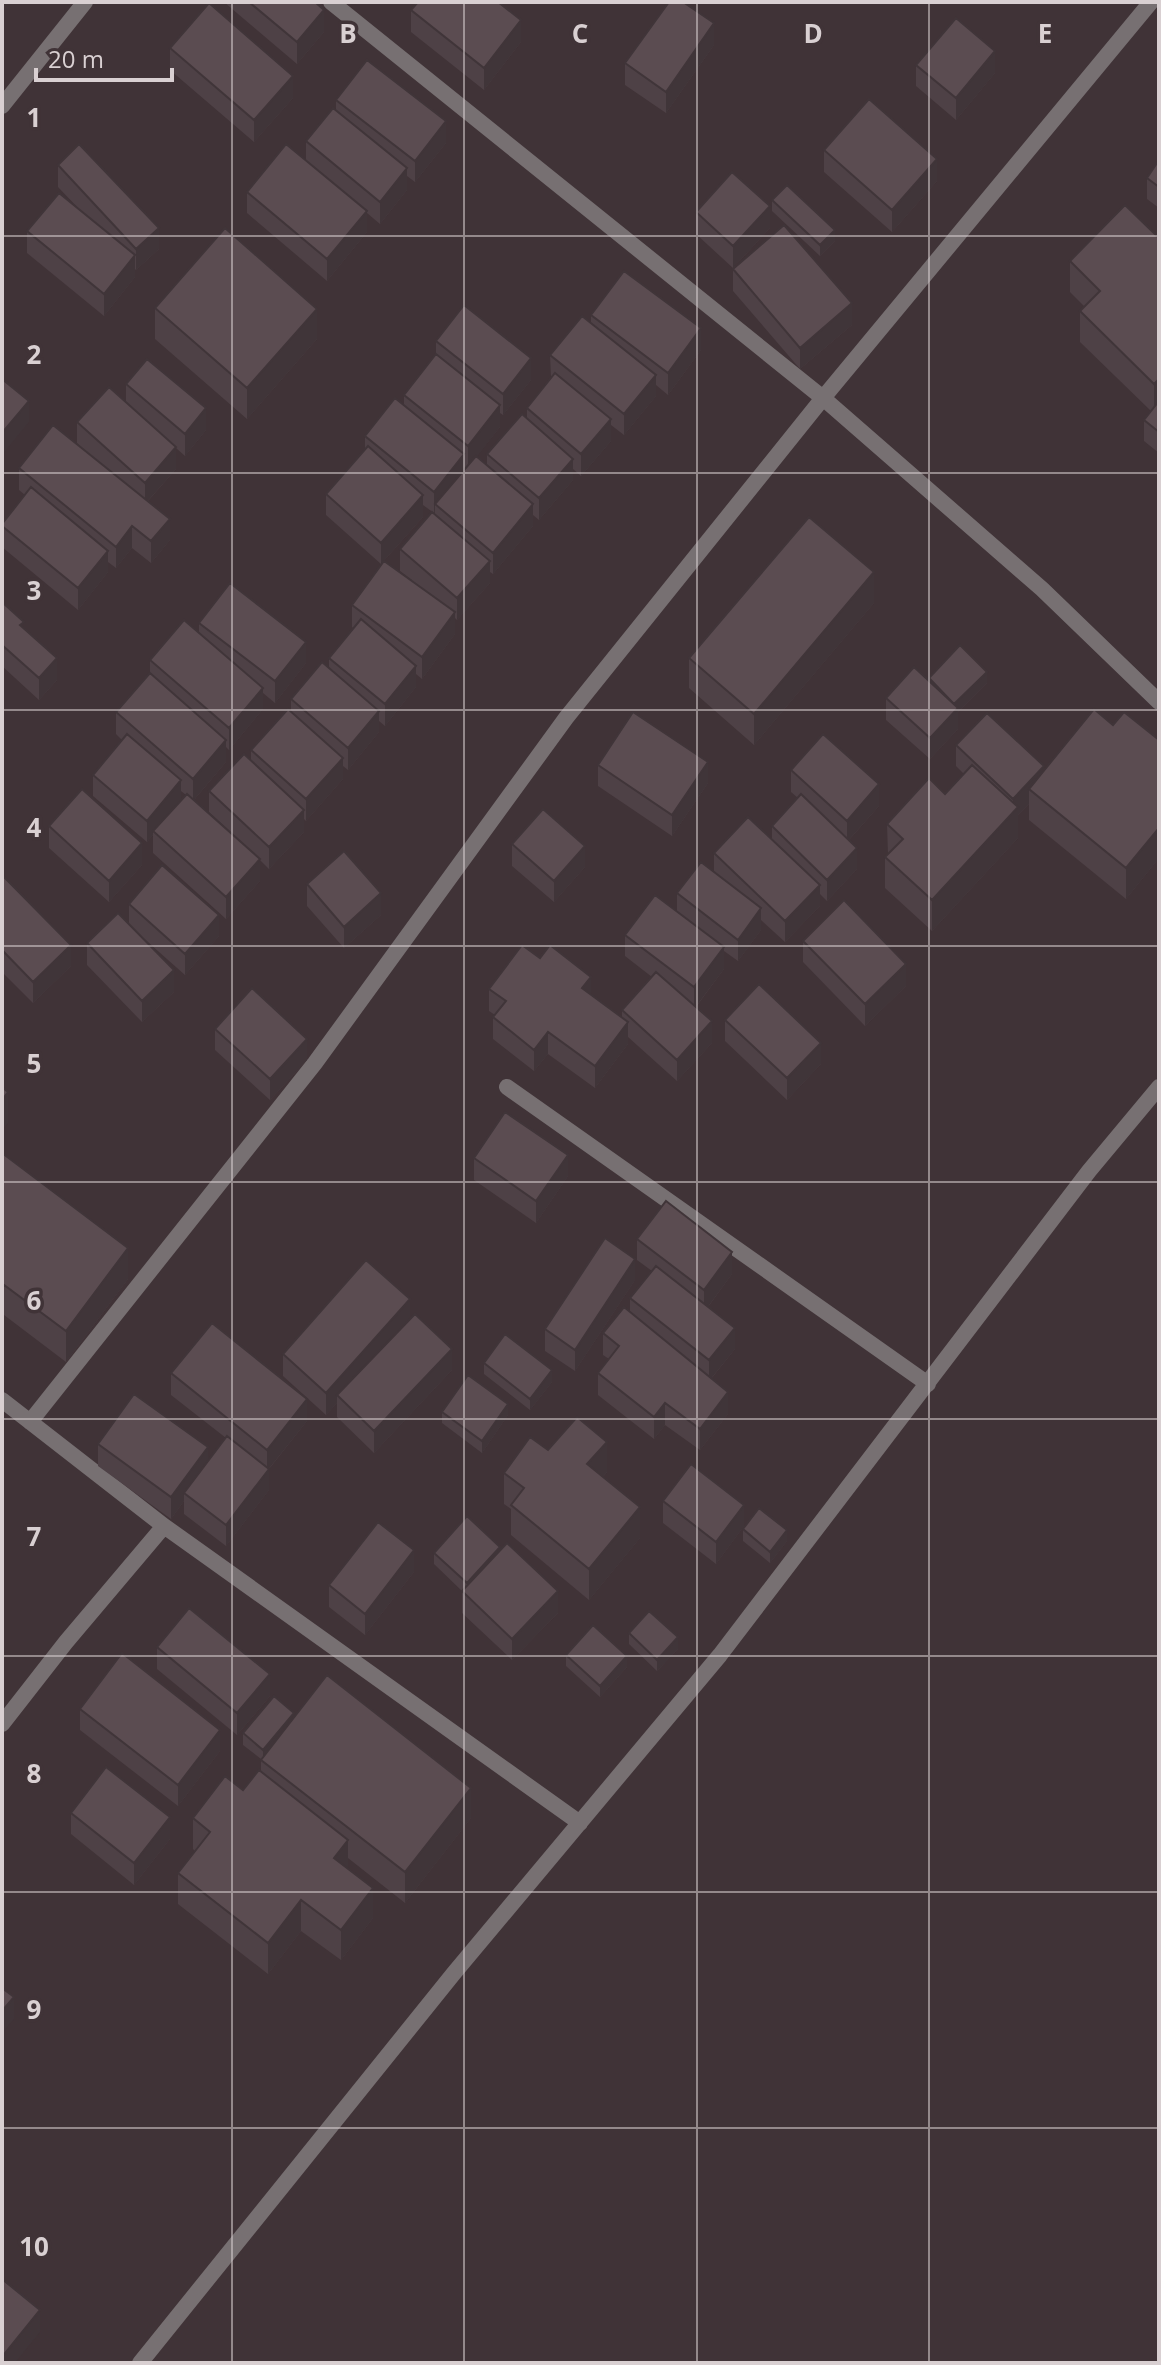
<svg xmlns="http://www.w3.org/2000/svg" width="1161" height="2365" viewBox="0 0 1161 2365" font-family="'Open Sans',sans-serif">
  <rect width="100%" height="100%" fill="#403337"/>
  <g fill="none" stroke-linecap="round" stroke-linejoin="round">
    <path stroke="#777072" stroke-width="16" d="M331,2L823,398L1042,589L1159,702
      M2,106L85,2
      M507,1087L928,1384
      M2,1400L164,1526L580,1823
      M30,1422L315,1063L566,718L823,398L1151,2
      M2,1724L66,1642L164,1526
      M140,2363L454,1973L720,1655L1089,1171L1159,1087"/>
  </g>
  <path fill="#4e4146" fill-rule="evenodd" d="M224,2H315L324,32L297,64Z
    M411,10L521,42L484,90L411,32Z
    M714,45L666,113L625,85V63Z
    M170,48L293,98L254,142L170,70Z
    M916,65L995,73L956,120L916,86Z
    M336,100L446,143L415,182L407,176V190L380,224L367,213V232L327,281L247,213V192L306,160V141L336,110Z
    M824,150L937,181L892,232L824,172Z
    M1159,160V208L1147,199V178Z
    M58,165L159,249L136,270L135,269V277L104,316L27,253V231L78,208L58,187Z
    M772,200L835,241L820,256L772,211Z
    M696,212L770,228L733,268L696,234Z
    M1159,238V453L1144,441V420L1151,411L1080,342V311L1085,307L1070,292V261Z
    M733,269L852,325L800,369L733,291Z
    M155,308L317,339L247,419L155,339Z
    M591,315L701,350L668,395L656,385V396L624,435L611,425V441L581,476L573,469V480L539,520L533,515V526L493,574L490,572V583L457,620L455,618V634L422,679L416,674V687L385,726L379,721V732L348,770L343,766V779L306,821L304,819V832L269,869L260,860V881L226,919L153,853V835L147,842L93,796V775L122,740L116,734V712L150,673V660L199,633V623L306,663L275,703L263,693V709L229,750L226,747V762L194,800L246,846L209,812V791L251,761V750L291,711V699L329,668V658L353,628L352,627V605L412,580L400,571V549L435,515V511L434,513L423,505V517L381,564L326,515V494L365,450V436L404,405V395L436,355V341L531,380L503,415L500,413V427L476,457L487,466V454L527,418V408L551,377L550,355L591,323ZM181,791L186,795L181,800Z
    M126,384L206,430L185,456L176,448V469L148,501L170,540L151,563L132,548L116,568L108,562V572L78,610L2,547V524L25,495L19,490V468L86,452L77,443V422L126,403Z
    M2,602L24,629L57,680L39,700L2,666Z
    M874,603L754,745L689,688V658Z
    M929,678L987,683L958,712V729L930,759L886,720V698L929,681Z
    M1113,725L1159,740V858L1126,899L1029,820V804L1018,815V838L932,931L885,888V857L888,855L887,824L945,794L964,774L956,766V745L1044,771Z
    M598,765L708,783L672,836L598,786Z
    M791,770L879,806L849,840L857,869L827,901L820,894V906L785,942L761,920V930L738,961L724,951V969L696,1007L712,1043L677,1081L628,1037V1044L595,1088L548,1054L534,1071L493,1039V1017L495,1015L489,1011V989L591,995L622,1018V1010L652,977L625,956V935L677,911V893L714,872V853L772,839V826L798,798L791,792Z
    M49,826L142,865L109,902L49,848Z
    M512,844L585,867L554,902L512,866Z
    M2,875L71,966L33,1003L2,972Z
    M307,884L381,915L344,948L307,906Z
    M129,904L219,936L185,975L141,936L174,992L142,1022L87,965V943L129,923Z
    M803,941L906,986L865,1026L803,962Z
    M725,1020L821,1064L787,1100L725,1041Z
    M215,1029L307,1060L270,1100L215,1050Z
    M2,1153L128,1279L66,1362L4,1315L2,1318Z
    M474,1158L568,1176L536,1223L474,1180Z
    M637,1239L732,1274L708,1307L735,1349L711,1379L728,1414L700,1450L665,1425L654,1439L598,1395V1373L609,1359L603,1355V1333L630,1312V1298L652,1271L637,1260Z
    M635,1280L575,1371L545,1351V1329Z
    M410,1319L452,1370L374,1453L337,1417V1403L326,1415L283,1376V1354Z
    M484,1363L552,1382L530,1410L484,1374Z
    M171,1373L307,1421L269,1469V1490L226,1546L184,1514V1501L171,1519L98,1466V1444L208,1462L226,1438L171,1395Z
    M442,1412L508,1415L482,1453L442,1423Z
    M548,1450L607,1472L603,1477L640,1538L589,1600L511,1535V1509L504,1504V1473Z
    M663,1501L744,1526L716,1564L663,1523Z
    M743,1529L787,1541L770,1563L743,1541Z
    M500,1551L558,1613L512,1660L462,1613V1591L434,1564V1553Z
    M414,1572L365,1635L329,1607V1585Z
    M629,1633L678,1649L657,1671L629,1644Z
    M157,1647L270,1696L237,1735L157,1669Z
    M566,1655L627,1667L600,1697L566,1666Z
    M80,1709L220,1751L178,1806L80,1730Z
    M294,1716L471,1818L405,1903L348,1858V1869L373,1918L341,1960L301,1931L268,1974L178,1904V1873L195,1851L193,1849V1818L243,1790L261,1771V1759L243,1745V1733Z
    M71,1813L170,1839L134,1885L71,1834Z"/>
  <path fill="#403539" d="M324,10V32L297,64V42Z
    M521,20V42L484,90V68Z
    M714,23V45L666,113V92Z
    M995,51V73L956,120V98Z
    M293,76V98L254,142V120Z
    M446,121V143L415,182V161Z
    M937,159V181L892,232V210Z
    M407,168V190L380,224V202Z
    M770,206V228L733,268V246Z
    M367,211V232L327,281V259Z
    M159,228V249L136,270V249Z
    M835,230V241L820,256V245Z
    M135,255V277L104,316V294Z
    M852,303V325L800,369V348Z
    M317,309V339L247,419V388Z
    M701,328V350L668,395V373Z
    M531,358V380L503,415V394Z
    M656,375V396L624,435V414Z
    M1159,379V410L1154,415V384Z
    M29,401V422L2,455V433Z
    M500,405V427L468,468V446Z
    M206,408V430L185,456V434Z
    M611,419V441L581,476V454Z
    M176,447V469L145,504V483Z
    M464,454V475L435,504V511L434,513V492Z
    M573,459V480L539,520V498Z
    M423,495V517L381,564V543Z
    M533,504V526L493,574V553Z
    M170,519V540L151,563V541Z
    M132,526V548L116,568V547Z
    M108,551V572L78,610V588Z
    M490,561V583L457,620V598Z
    M874,572V603L754,745V714Z
    M455,612V634L422,679V657Z
    M306,642V663L275,703V681Z
    M57,658V680L39,700V678Z
    M416,666V687L385,726V704Z
    M987,672V683L958,712V729L930,759V738L954,704Z
    M263,688V709L229,750V728Z
    M379,711V732L348,770V748Z
    M226,740V762L193,801V779Z
    M343,758V779L306,821V799Z
    M708,762V783L672,836V815Z
    M1044,766V788L1029,789V804L1018,815V838L932,931V900L1013,813V799Z
    M181,780V801L153,831V835L147,842V821Z
    M879,784V806L847,842V821Z
    M304,810V832L269,869V847Z
    M1159,828V858L1126,899V868Z
    M142,843V865L109,902V881Z
    M585,846V867L554,902V881Z
    M857,848V869L827,901V880Z
    M260,859V881L226,919V897Z
    M820,885V906L785,942V921Z
    M381,893V915L344,948V927Z
    M761,908V930L738,961V940Z
    M219,915V936L185,975V954Z
    M71,945V966L33,1003V982Z
    M724,947V969L694,1009V987Z
    M906,964V986L865,1026V1004Z
    M174,970V992L142,1022V1001Z
    M591,977V998L582,988Z
    M712,1021V1043L677,1081V1060Z
    M628,1022V1044L595,1088V1066Z
    M548,1032V1054L534,1071V1050Z
    M307,1039V1060L270,1100V1079Z
    M821,1043V1064L787,1100V1078Z
    M8,1092V1123L2,1130V1100Z
    M568,1155V1176L536,1223V1201Z
    M128,1248V1279L66,1362V1331Z
    M732,1252V1274L704,1312V1290Z
    M635,1259V1280L575,1371V1350Z
    M4,1285V1315L2,1318V1288Z
    M410,1299V1321L337,1395V1403L326,1415V1393Z
    M735,1328V1349L709,1381V1360Z
    M452,1349V1370L374,1453V1431Z
    M552,1370V1382L530,1410V1399Z
    M728,1392V1414L700,1450V1429Z
    M307,1399V1421L267,1471V1450Z
    M665,1403V1425L654,1439V1417Z
    M508,1404V1415L482,1453V1441Z
    M607,1442V1472L587,1495V1464Z
    M208,1447V1469L184,1493V1501L171,1519V1497Z
    M269,1469V1490L226,1546V1525Z
    M744,1505V1526L716,1564V1542Z
    M640,1507V1538L589,1600V1569Z
    M787,1530V1541L770,1563V1552Z
    M500,1547V1558L467,1595V1583Z
    M414,1550V1572L365,1635V1614Z
    M558,1591V1613L512,1660V1639Z
    M678,1637V1649L657,1671V1660Z
    M627,1656V1667L600,1697V1686Z
    M270,1674V1696L237,1735V1713Z
    M294,1713V1724L263,1761V1750Z
    M220,1730V1751L178,1806V1785Z
    M471,1788V1818L405,1903V1872Z
    M170,1817V1839L134,1885V1863Z
    M348,1840V1871L334,1858Z
    M373,1888V1918L341,1960V1930Z
    M301,1900V1931L268,1974V1943Z
    M14,1997V2019L2,2033V2011Z
    M40,2310V2332L15,2363H2V2357Z"/>
  <path fill="#5b4c51" stroke="#403539" stroke-width="2" d="M249,2H315L324,10L297,42Z
    M418,2H498L521,20L484,68L411,10Z
    M669,2H683L714,23L666,92L625,63Z
    M209,3L293,76L254,120L170,48Z
    M956,18L995,51L956,98L916,65Z
    M367,60L446,121L415,161L336,100Z
    M869,99L937,159L892,210L824,150Z
    M333,108L407,168L380,202L306,141Z
    M79,144L159,228L136,249L58,165Z
    M286,144L367,211L327,259L247,192Z
    M1159,160V187L1147,178Z
    M732,172L770,206L733,246L696,212Z
    M787,185L835,230L820,245L772,200Z
    M59,193L135,255L104,294L27,231Z
    M1125,205L1159,238V379L1154,384L1080,311L1100,291L1070,261Z
    M784,225L852,303L800,348L733,269Z
    M225,228L317,309L247,388L155,308Z
    M624,271L701,328L668,373L591,315Z
    M464,305L531,358L503,394L436,341Z
    M582,316L656,375L624,414L550,355Z
    M436,354L500,405L468,446L404,395Z
    M147,359L206,408L185,434L126,384Z
    M555,373L611,419L581,454L527,408Z
    M2,379L29,401L2,433Z
    M109,387L176,447L145,483L77,422Z
    M395,398L464,454L434,492L365,436Z
    M1159,401V432L1144,420Z
    M522,414L573,459L539,498L487,454Z
    M53,425L170,519L151,541L132,526L116,547L19,468Z
    M368,446L423,495L381,543L326,494Z
    M476,456L533,504L493,553L435,504Z
    M31,487L108,551L78,588L2,526V524Z
    M432,512L490,561L457,598L400,549Z
    M809,517L874,572L754,714L689,658Z
    M384,561L455,612L422,657L352,605Z
    M230,583L306,642L275,681L199,623Z
    M2,602L24,622L20,625L57,658L39,678L2,645Z
    M361,619L416,666L385,704L329,658Z
    M184,620L263,688L229,728L150,660Z
    M960,645L987,672L954,704L929,678Z
    M322,662L379,711L348,748L291,699Z
    M914,667L958,708L930,738L886,698Z
    M150,673L226,740L193,779L116,712Z
    M288,709L343,758L306,799L251,750Z
    M1094,709L1113,725L1124,712L1159,740V828L1126,868L1029,789Z
    M633,712L708,762L672,815L598,765Z
    M987,713L1044,766L1013,799L956,745Z
    M127,734L181,780L147,821L93,775Z
    M823,734L879,784L847,821L791,770Z
    M244,754L304,810L269,847L209,791Z
    M972,765L1018,807L932,900L885,857L903,839L887,824L929,778L945,794Z
    M82,789L142,843L109,881L49,826Z
    M187,794L260,859L226,897L153,831Z
    M801,794L857,848L827,880L772,826Z
    M543,809L585,846L554,881L512,844Z
    M748,817L820,885L785,921L714,853Z
    M344,851L381,893L344,927L307,884Z
    M701,862L761,908L738,940L677,893Z
    M162,865L219,915L185,954L129,904Z
    M2,875L71,945L33,982L2,950Z
    M655,895L724,947L694,987L625,935Z
    M844,900L906,964L865,1004L803,941Z
    M118,913L174,970L142,1001L87,943Z
    M522,945L540,958L550,945L591,977L582,988L628,1022L595,1066L548,1032L534,1050L493,1017L506,1001L489,989Z
    M656,972L712,1021L677,1060L622,1010Z
    M759,984L821,1043L787,1078L725,1020Z
    M252,988L307,1039L270,1079L215,1029Z
    M2,1087L8,1092L2,1100Z
    M505,1112L568,1155L536,1201L474,1158Z
    M2,1153L128,1248L66,1331L4,1285L2,1288Z
    M666,1201L732,1252L704,1290L637,1239Z
    M605,1238L635,1259L575,1350L545,1329Z
    M366,1260L410,1299L326,1393L283,1354Z
    M656,1266L735,1328L709,1360L630,1298Z
    M624,1307L728,1392L700,1429L665,1403L654,1417L598,1373L619,1346L603,1333Z
    M415,1314L452,1349L374,1431L337,1395Z
    M212,1323L307,1399L267,1450L171,1373Z
    M505,1334L552,1370L530,1399L484,1363Z
    M468,1375L508,1404L482,1441L442,1412Z
    M134,1394L208,1447L171,1497L98,1444Z
    M577,1417L607,1442L587,1464L640,1507L589,1569L511,1505L524,1488L504,1473L530,1437L548,1450Z
    M227,1436L269,1469L226,1525L184,1493Z
    M691,1464L744,1505L716,1542L663,1501Z
    M759,1508L787,1530L770,1552L743,1529Z
    M467,1516L500,1547L467,1583L434,1553Z
    M378,1522L414,1550L365,1614L329,1585Z
    M507,1543L558,1591L512,1639L462,1591Z
    M189,1608L270,1674L237,1713L157,1647Z
    M649,1611L678,1637L657,1660L629,1633Z
    M593,1625L627,1656L600,1686L566,1655Z
    M122,1653L220,1730L178,1785L80,1709Z
    M327,1675L471,1788L405,1872L261,1760Z
    M274,1696L294,1713L263,1750L243,1733Z
    M106,1767L170,1817L134,1863L71,1813Z
    M259,1770L348,1840L334,1858L373,1888L341,1930L301,1900L268,1943L178,1873L210,1832L193,1818L225,1776L243,1790Z
    M2,1988L14,1997L2,2011Z
    M2,2279L40,2310L2,2357Z"/>
  <path fill="none" stroke="#d9d0d2" stroke-width="2" stroke-opacity="0.55" d="M232,2V2363M464,2V2363M697,2V2363M929,2V2363M2,236H1159M2,473H1159M2,710H1159M2,946H1159M2,1182H1159M2,1419H1159M2,1656H1159M2,1892H1159M2,2128H1159"/>
  <g font-size="26" text-anchor="middle" font-weight="bold" fill="#d9d0d2" stroke="#403337" stroke-width="7" stroke-linejoin="round" paint-order="stroke">
    <text x="348" y="43">B</text>
    <text x="580" y="43">C</text>
    <text x="813" y="43">D</text>
    <text x="1045" y="43">E</text>
    <text x="34" y="127">1</text>
    <text x="34" y="364">2</text>
    <text x="34" y="600">3</text>
    <text x="34" y="837">4</text>
    <text x="34" y="1073">5</text>
    <text x="34" y="1310">6</text>
    <text x="34" y="1546">7</text>
    <text x="34" y="1783">8</text>
    <text x="34" y="2019">9</text>
    <text x="34" y="2256">10</text>
  </g>
  <rect width="1161" height="2365" fill="none" stroke="#d9d0d2" stroke-width="8"/>
  <path d="M36 68v12h136v-12" fill="none" stroke="#d9d0d2" stroke-width="4"/>
  <text x="48" y="68" font-size="24" fill="#d9d0d2" stroke="#403337" stroke-width="6" paint-order="stroke">20 m</text>
</svg>
